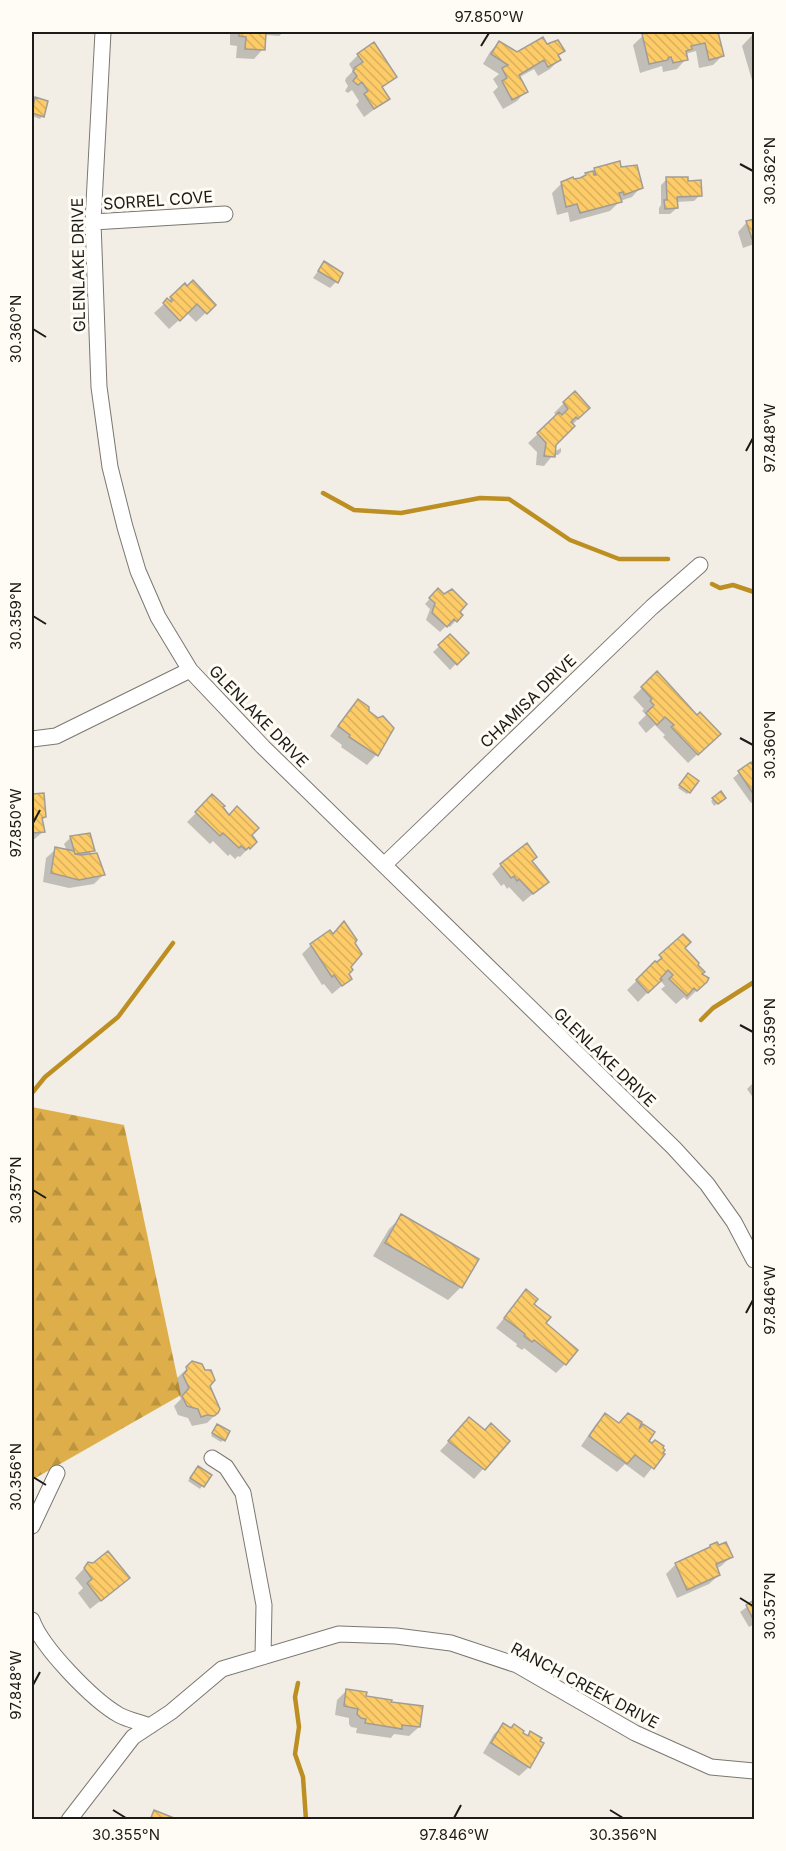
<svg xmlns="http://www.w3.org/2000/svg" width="786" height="1851" viewBox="0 0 786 1851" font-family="Inter,sans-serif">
  <defs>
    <pattern id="forest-firs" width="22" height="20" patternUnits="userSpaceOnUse" patternTransform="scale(1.5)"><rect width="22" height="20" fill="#ddae49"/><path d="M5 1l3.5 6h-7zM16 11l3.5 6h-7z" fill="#bd953f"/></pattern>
    <pattern id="building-back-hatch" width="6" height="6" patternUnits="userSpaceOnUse" patternTransform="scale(1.5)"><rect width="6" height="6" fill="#fdcc69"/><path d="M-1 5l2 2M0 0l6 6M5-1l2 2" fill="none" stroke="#d8af5a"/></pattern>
  </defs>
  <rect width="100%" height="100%" fill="#f2eee6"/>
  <path fill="url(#forest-firs)" d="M32,1107L124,1125L181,1395L32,1480Z"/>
  <path fill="#0003" d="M230,32H284L279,36L267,35L264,38L263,49L254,59L236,58L237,46L230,45Z
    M647,32H716L722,56L713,65L699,68L696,51L685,54L686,59L677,69L663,72L662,66L640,73L633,45Z
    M754,33V87L742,46Z
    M499,42L517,53L563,51L557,56L559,60L550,69L538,76L534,69L518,78L526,91L517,101L503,109L493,92L498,87L493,79L499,74L483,64L490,52Z
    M358,55L395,77L381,89L388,99L364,117L356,105L359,101L352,90L348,93L345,91L348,86L345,81L346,78L353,71L349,64Z
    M35,99L42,116L40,119L32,116V105Z
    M620,168L641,187L632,197L620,201L610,211L570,222L568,212L557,215L552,193L562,183L582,178L595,170Z
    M667,179L687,182L700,195L694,201L676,202L677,208L670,214H659V208L661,205V185Z
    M754,220V244L743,248L738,232L747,222Z
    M324,263L336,282L330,288L313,278Z
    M185,285L214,305L196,322L187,313L169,329L154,313Z
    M574,393L588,408L554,445V452L561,448V452L558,455H553L544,466L536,465L537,452L528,443L557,416L554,413Z
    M438,590L461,615L450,627L447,625L440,632L426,620L430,609L425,604Z
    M450,636L466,653L450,670L433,652Z
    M657,673L697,718L719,734L688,763L663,737L665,735L655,725L646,733L638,723L646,715L642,711L644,709L633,697Z
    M358,701L368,712L392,728L376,755L367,765L341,747L342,745L330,736L349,710Z
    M750,764L754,770V801L751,803L733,778Z
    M686,777L689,792L687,794L678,788Z
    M721,793L722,800L714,806L711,801Z
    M33,796L45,817L41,821L43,832L32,841Z
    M213,796L228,817L256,840L240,857L238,856L235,859L230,854L228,856L213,841L210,844L187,822Z
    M89,835L93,850L88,856L103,875L94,884L69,888L43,882L46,858L56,849L67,851L64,844L70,838Z
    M531,861L547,882L523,902L509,887L507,889L504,884L501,886L492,874L501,865Z
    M332,936L349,967L347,974L350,979L332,994L324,984L322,985L302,954L311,945Z
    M683,936V948L706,981L687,1000L684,997L676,1004L661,989L665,986L660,980L638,1002L627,990Z
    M754,1082V1099L747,1089Z
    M402,1216L461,1287L448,1300L373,1256L389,1229Z
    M526,1291L565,1364L556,1373L524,1348L522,1350L516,1346L517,1344L496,1328Z
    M193,1363L208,1386L217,1413L207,1423L192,1426L188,1418L178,1415L174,1406L181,1399L175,1386L178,1381L177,1378Z
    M605,1415L647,1441L663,1454L644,1478L625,1464L617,1472L581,1446L596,1424Z
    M215,1428L223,1440L221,1442L211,1436Z
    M460,1429L484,1431L508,1441L474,1479L440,1451Z
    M195,1470L210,1475L200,1489L188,1481Z
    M710,1546L731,1557L721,1566L716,1569L719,1575L709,1584L677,1598L666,1574L676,1564L706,1551Z
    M89,1563L118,1587L90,1609L78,1593L83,1588L75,1578Z
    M754,1602V1624L749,1627L740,1612Z
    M347,1690L365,1698L419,1727L409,1736L394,1734L391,1738L356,1733L357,1728L351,1727L349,1724V1718L335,1715L337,1700Z
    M504,1725L527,1737L530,1733L529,1767L519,1776L483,1753L494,1734Z"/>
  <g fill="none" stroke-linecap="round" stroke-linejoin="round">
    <path stroke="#bd8f22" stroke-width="4.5" d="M323,493L354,510L401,513L480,498L509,499L570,540L619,559H668
      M712,584L720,588L733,585L754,592
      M701,1020L713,1008L754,982
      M32,1093L45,1077L118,1017L173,943
      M298,1683L295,1697L299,1727L295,1754L303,1777L306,1820"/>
  </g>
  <path fill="url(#building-back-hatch)" stroke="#a19d95" stroke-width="1.5" d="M239,32H266L265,50L245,49L246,37L239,36Z
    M652,32H718L724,56L709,60L705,43L691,46L692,49L686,51L688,60L673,63L671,57L668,58V60L649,64L642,34Z
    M543,37L547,44L558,40L565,51L558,55L561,60L548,67L544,60L519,75L528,92L512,100L502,81L507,78L502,68L508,65L491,54L499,41L517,52Z
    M374,42L397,77L382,87L390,99L374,109L364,94L368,91L362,82L358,85L353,81L357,76L353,71L355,69L354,68L363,62L357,54Z
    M35,97L48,101L44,117L32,113Z
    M620,161L621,167L637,165L643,188L624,195L623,192L619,193L622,202L580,213L577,204L566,207L561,182L573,177L574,179L580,178L586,175L585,173L593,171L594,175H596L594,168Z
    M666,177H688V181L701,180L702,196L677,197L678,208L665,209L664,200H667Z
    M754,219V238L752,239L746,221Z
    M324,261L343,273L338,283L318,271Z
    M193,280L216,305L207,314L197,304L180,321L163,303L167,298L171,302L173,300L170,297L185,283L187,286Z
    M575,391L590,408L578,419L576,417L571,422L575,426L556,445L555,457L544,456L546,443L537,433L559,412L562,415L568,409L563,402Z
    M438,588L444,594L452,589L467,604L460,612L463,615L457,622L454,619L447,627L432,613L435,603L429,598Z
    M450,634L469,653L457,665L438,645Z
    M657,671L697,715L700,712L721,734L698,755L671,727L674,725L665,717L657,725L646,713L654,705L650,701L652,699L641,687Z
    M358,699L369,707V711L378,718L383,716L394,728L378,756L349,737L350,735L338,726Z
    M751,762L754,768V795L738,771Z
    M688,773L699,781L690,793L679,785Z
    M721,791L726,798L718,804L712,798Z
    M44,793L46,817L42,818L45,832L33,833L32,832V794Z
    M212,794L225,806L223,807L229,815L237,806L259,828L252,835L257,842L250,849L249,847L246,850L241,846L239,848L223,833L220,836L195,812Z
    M90,833L95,851L75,854L70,836Z
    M527,843L537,857L532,861L549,882L533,894L519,879L517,881L514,876L511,878L500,864Z
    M55,847L74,851L75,854L81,855L97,853L105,875L79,880L51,873Z
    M344,921L357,940L355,943L362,954L351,967L353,970L349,974L352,979L342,986L334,975L332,977L310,944L330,930L333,934Z
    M683,934L691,942L685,948L699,963L698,965L705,972L702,974L709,978L707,982L697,991L694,988L687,996L669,979L673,975L668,970L660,979L662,980L648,993L636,980L655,961L657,962L662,958L659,955Z
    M401,1214L479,1259L462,1288L385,1243Z
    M526,1289L538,1299L534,1304L551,1317L546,1323L578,1350L566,1365L534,1340L532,1342L524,1336L525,1334L504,1318Z
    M192,1361L202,1364L205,1370H211L215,1380L210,1386L220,1409L218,1413L214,1416L207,1415L201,1417L198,1409L187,1406L182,1396L189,1388L183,1375L187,1370L186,1367Z
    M605,1413L619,1423L628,1413L642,1422L639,1429L643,1424L655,1432L649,1441L652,1443L655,1440L664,1446L663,1448L665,1450L663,1453L665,1454L654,1469L635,1455L627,1464L589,1436Z
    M469,1417L485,1430L491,1423L510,1441L485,1470L448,1441Z
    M217,1424L230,1431L225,1441L212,1433Z
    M198,1466L212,1475L204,1487L190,1478Z
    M717,1542L719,1545L726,1542L733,1557L716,1564L720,1575L687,1590L675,1563L710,1547V1545Z
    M108,1551L130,1578L101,1601L87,1583L92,1579L84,1568L88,1562L93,1563Z
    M754,1600V1621L746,1605Z
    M346,1689L367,1692L366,1696L392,1700L391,1702L423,1706L420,1727L402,1725V1729L365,1723L366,1719L361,1718L357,1714L358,1709L344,1706Z
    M503,1723L511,1728L514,1724L524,1731L523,1733L528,1736L530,1731L542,1738L540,1741L544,1743L530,1768L491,1743Z
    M154,1810L179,1820H150Z"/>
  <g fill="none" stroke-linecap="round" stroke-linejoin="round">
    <g stroke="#7b7771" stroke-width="17">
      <path id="minor" d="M103,32L93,222L99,387L110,467L125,527L138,571L158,617L190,670L263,747L674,1148L707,1184L734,1222L754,1260
        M93,222L225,214
        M32,739L56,736L190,670
        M384,865L652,607L700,565
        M212,1458L226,1467L243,1493L264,1605L263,1657
        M32,1526L57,1473
        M32,1620C42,1648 93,1700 119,1715C128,1720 140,1722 150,1726
        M69,1820L133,1737L171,1712L222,1669L339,1634L396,1636L451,1643L517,1665L635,1733L711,1767L754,1771"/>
    </g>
    <use href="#minor" stroke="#fff" stroke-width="15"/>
  </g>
  <path fill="none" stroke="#1c1b18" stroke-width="2" d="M481,46L489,33M740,164L753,171M33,329L46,337M746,451L753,438M33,616L46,624M740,738L753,745M33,823L40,810M740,1025L753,1032M33,1190L46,1198M746,1313L753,1300M33,1477L46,1485M740,1598L753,1606M33,1685L40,1672M113,1810L126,1818M610,1810L623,1818M454,1818L461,1805"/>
  <g text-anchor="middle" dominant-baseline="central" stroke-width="6" stroke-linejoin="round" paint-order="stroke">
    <g font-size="16" fill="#1c1b18" stroke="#fffcf5">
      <text transform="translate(158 200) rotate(-4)">SORREL COVE</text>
      <text transform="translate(78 265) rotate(-91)">GLENLAKE DRIVE</text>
      <text transform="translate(528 701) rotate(-44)">CHAMISA DRIVE</text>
      <text transform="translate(259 716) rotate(46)">GLENLAKE DRIVE</text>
      <text transform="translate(605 1057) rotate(44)">GLENLAKE DRIVE</text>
      <text transform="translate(585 1685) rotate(28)">RANCH CREEK DRIVE</text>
    </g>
  </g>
  <rect width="786" height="1851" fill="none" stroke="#fffcf5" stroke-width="66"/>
  <rect x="33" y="33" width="720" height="1785" fill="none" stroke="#1c1b18" stroke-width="2"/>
  <g font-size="15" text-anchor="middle" fill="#1c1b18">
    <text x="489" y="22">97.850°W</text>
    <text transform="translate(770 171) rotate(-90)" y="5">30.362°N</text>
    <text transform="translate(16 329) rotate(-90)" y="5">30.360°N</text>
    <text transform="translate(770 438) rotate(-90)" y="5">97.848°W</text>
    <text transform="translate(16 616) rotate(-90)" y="5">30.359°N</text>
    <text transform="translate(770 745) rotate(-90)" y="5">30.360°N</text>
    <text transform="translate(16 823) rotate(-90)" y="5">97.850°W</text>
    <text transform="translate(770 1032) rotate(-90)" y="5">30.359°N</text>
    <text transform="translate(16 1190) rotate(-90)" y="5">30.357°N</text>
    <text transform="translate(770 1300) rotate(-90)" y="5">97.846°W</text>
    <text transform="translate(16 1477) rotate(-90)" y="5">30.356°N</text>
    <text transform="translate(770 1606) rotate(-90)" y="5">30.357°N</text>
    <text transform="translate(16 1685) rotate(-90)" y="5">97.848°W</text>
    <text x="126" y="1840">30.355°N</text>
    <text x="454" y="1840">97.846°W</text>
    <text x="623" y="1840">30.356°N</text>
  </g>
</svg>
